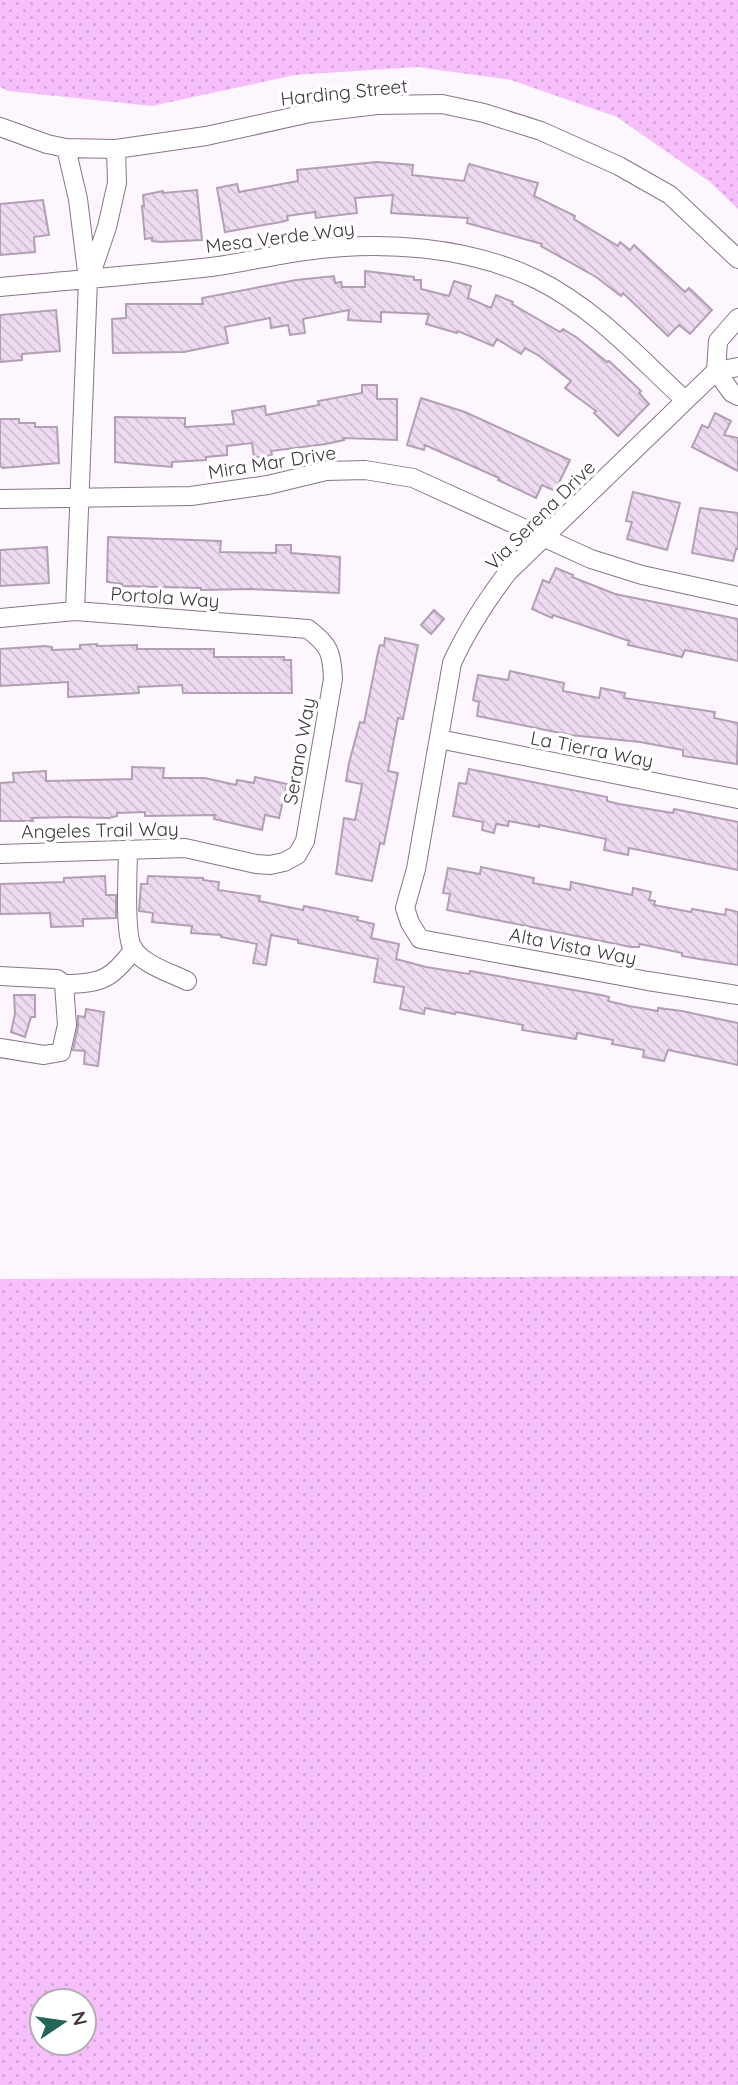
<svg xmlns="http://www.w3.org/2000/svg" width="738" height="2085" viewBox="0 0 738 2085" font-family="Quicksand,sans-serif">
  <defs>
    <pattern id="grass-dots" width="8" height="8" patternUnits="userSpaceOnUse" patternTransform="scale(1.75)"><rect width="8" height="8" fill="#f6bffc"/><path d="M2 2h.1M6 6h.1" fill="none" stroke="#d4a5d9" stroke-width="1.8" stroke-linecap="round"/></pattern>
    <pattern id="building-back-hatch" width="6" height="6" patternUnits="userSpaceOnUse" patternTransform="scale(1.75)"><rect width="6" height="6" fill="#efdbf1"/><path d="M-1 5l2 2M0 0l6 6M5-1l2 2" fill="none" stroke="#cebdd0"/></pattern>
  </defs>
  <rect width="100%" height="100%" fill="#fef6fe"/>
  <path fill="url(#grass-dots)" fill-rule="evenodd" d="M0,0H738V209L710,182L617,117L511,80L417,67L295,75L152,106L8,91L0,87Z
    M738,1276V2085H0V1279ZM84,2001V2043H42V2001Z"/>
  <path fill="url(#building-back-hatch)" stroke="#b29fb4" stroke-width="2" d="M377,162L413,165L412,175L464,181L469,164L538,183L534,196L575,216L574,219L618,246L620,242L630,250L634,245L685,292L689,288L712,310L690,334L679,325L668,336L623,293L621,296L596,277L541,246L542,244L467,223L468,218L391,213L393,195L355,198L357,213L316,218L315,212L287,216L288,220L281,222L225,232L217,188L237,184L239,192L298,181L297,170Z
    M197,190L202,240L160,242L152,241V238L145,239L142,206H144L143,195L163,191V193Z
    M43,200L49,235L34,237L35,252L0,255V204Z
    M365,271L414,277V280H421V289L449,296L454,281L471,286L468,298L491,308L496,295L513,302L512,304L560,332L563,329L576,337L607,362L609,361L641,391L639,393L649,404L618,436L594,413L596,411L565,388L571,381L538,355L525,348L521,354L497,339L493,346L458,331L457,333L426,324L429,314L381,312V322L348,320L349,310L303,319L305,333L290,335L288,325L271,328L270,318L225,327L228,343L184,352L113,353L112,319L126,318V304H203L202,298L296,280L334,276L335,283L341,282L342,287H365Z
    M56,310L60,351L22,354V360L0,362V315Z
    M362,385H377V399H397V440L343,438L344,440L326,444L271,451L272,455L254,458L252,443L227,446V455L206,457V460L172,462V467L115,462V417L185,418V427L234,424L232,411L265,406L266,415L319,405L318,401L362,393Z
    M421,398L465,412L570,460L555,491L542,485L536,498L498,480L499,478L425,445L424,450L407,445Z
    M715,413L731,421L724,435L738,438V471L692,447L702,425L708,428Z
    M0,419H19V423H35V427H57L59,463L3,468L0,466Z
    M633,492L680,503L667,550L627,539L632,522L626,521Z
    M700,508L738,513V549H736L733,561L692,553Z
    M108,537L221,541L220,552L276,553V545H291V553L340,557L339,593L250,589L201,590V588L122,586V584L107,582Z
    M47,547L49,583L0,586V550Z
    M556,568L573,575L572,577L615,594L738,619V661L685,650L682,657L628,645L629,641L553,615L552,618L532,609L543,580L549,583Z
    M434,610L444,619L431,634L421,625Z
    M385,638L418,645L403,719L398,718L388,771L398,773L384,844L380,843L372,881L336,874L344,818L355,820L361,790L362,784L346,781L349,763L360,722L364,723L378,652L380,645L384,646Z
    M97,644V646L137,645V649H214V657H284V660H291L292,693H183L182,685L138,687L139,693L68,697V682L0,686V649L45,646L52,647V650L80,649V645Z
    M510,671L564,683L563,691L599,698L601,688L625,693L624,698L715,712L714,718L738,723L737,764L683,756V750L640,742L570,735L477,716L479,702L473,700L478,675L508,680Z
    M132,767L164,768L163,778H205L236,785L237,780L254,783L255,777L287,784L279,818L265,815L262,830L214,819L215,815L145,816V812L117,813V816L109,818L68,817L32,818L33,821H0V783L14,782L13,773L46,771V781L132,779Z
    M469,769L607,797V801L619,804L673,813L674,809L738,822V870L629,848L628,855L604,850L606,839L539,825V827L509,821L508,826L496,824L494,833L482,830L483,822L453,816L459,783L466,784Z
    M481,867L534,878L533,883L570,890L571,882L632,895L633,888L651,892L649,900L655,901L654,905L691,912L692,909L725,915L726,909L738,912V965L699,959L682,956V953L640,944L639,947H631L447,910L450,894L443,893L448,868L480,874Z
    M105,876L106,895H116V918L83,919V926L51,927L50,913L0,914V884L64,882V878Z
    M148,876L203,878V880L219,882L218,890L260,896L259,901L303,910L304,906L358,917L357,920L374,924L371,938L399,944L396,959L426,967L469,974L470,971L568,989L601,995L609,997L608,1001L629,1006L658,1011V1008L682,1011L738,1023V1065L668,1050L664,1061L643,1057L644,1050L612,1044L613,1040L577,1033L576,1039L522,1030L523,1025L456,1012L455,1014L425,1008L424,1014L400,1009L404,987L374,982L378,959L298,943V940L271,935L266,965L253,963L257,944L221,937V935L191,933L192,926L152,922L153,913L139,911L141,884H147Z
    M14,995H35V1017H31L25,1037L11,1032L15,1014Z
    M86,1009L104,1012L98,1066L84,1064L85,1051L73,1050L78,1027V1016L85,1017Z"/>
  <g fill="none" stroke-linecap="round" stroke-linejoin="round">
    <g stroke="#877588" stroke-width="20">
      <path id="minor" d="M0,127L47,144L66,148L116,149L206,136L310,113L377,105L442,104L484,113L541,131L619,166L670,195L738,259
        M66,148L78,199L88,280L75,611
        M91,274L107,227L117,183L116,149
        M0,287C70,280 141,275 211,267C243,263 273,255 305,251C382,240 468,246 538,280C596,309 639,358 685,400
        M738,367L716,371L508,572C486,601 467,630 452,663L416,869L405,908L410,923L420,939L648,981L738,995
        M716,371L718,341L738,318
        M716,371L732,393L738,396
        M0,499L191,496L268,485L326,471L365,470L413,478L591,559L642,575L738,596
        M0,618L75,611L308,629C329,645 332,652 333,679L305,841L297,855L284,862L270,865L256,864L185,848L0,854
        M439,739L738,799
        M128,849C128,871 124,929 132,947C141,964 171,973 187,981
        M0,976L57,979L64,984L67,1025L61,1052L44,1055L0,1048
        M64,984C101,984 112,979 134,949"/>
    </g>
    <use href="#minor" stroke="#fff" stroke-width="18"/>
  </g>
  <g text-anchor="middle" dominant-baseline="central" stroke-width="7" stroke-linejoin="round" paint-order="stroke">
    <g font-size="19" fill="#3f373f" stroke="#fff">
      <text transform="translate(344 92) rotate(-6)">Harding Street</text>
      <text transform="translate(280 237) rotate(-7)">Mesa Verde Way</text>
      <text transform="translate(272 462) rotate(-9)">Mira Mar Drive</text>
      <text transform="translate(540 515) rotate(-45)">Via Serena Drive</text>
      <text transform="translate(165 597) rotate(4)">Portola Way</text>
      <text transform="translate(592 749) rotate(11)">La Tierra Way</text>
      <text transform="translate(299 751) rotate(-80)">Serano Way</text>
      <text transform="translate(100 830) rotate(-1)">Angeles Trail Way</text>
      <text transform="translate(573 946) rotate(11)">Alta Vista Way</text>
    </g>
  </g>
  <g transform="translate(63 2022) rotate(77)"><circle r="33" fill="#ffffff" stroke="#b2afb2" stroke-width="2"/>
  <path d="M0-5L12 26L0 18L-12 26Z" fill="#236759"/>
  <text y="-10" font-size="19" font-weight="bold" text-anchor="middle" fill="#3f373f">N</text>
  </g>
</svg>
